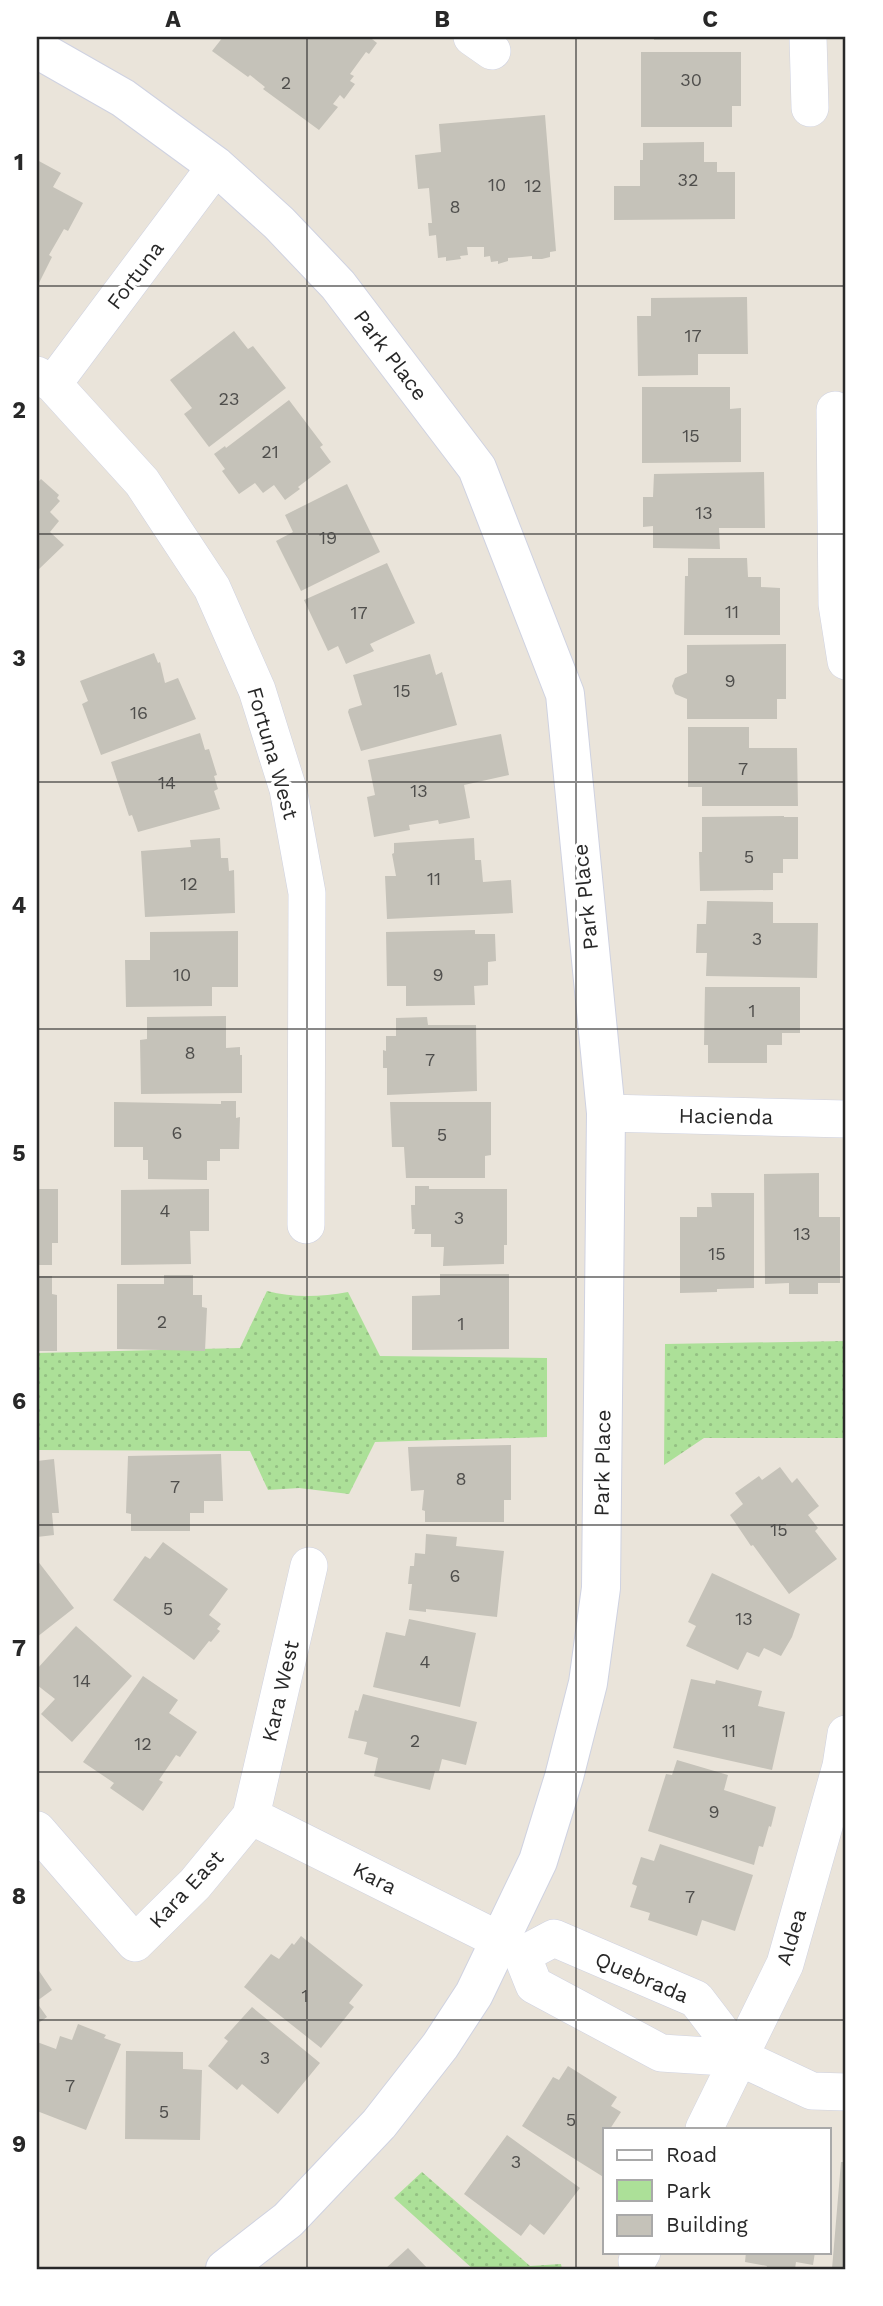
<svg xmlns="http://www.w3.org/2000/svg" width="883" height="2306" viewBox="0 0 883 2306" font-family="'Work Sans',sans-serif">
  <defs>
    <pattern id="green-dots" width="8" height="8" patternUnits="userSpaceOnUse" patternTransform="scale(1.75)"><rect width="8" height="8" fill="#ace098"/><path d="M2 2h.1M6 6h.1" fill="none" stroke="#94c083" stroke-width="1.8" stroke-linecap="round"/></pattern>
  </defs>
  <rect width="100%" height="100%" fill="#eae4da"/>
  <path fill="url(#green-dots)" d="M267,1291C293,1298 321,1297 348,1292L380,1356L547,1358V1437L375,1442L349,1494L299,1488L268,1490L250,1451L37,1450V1353L240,1348Z
    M846,1341V1438H704L664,1465L665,1344Z
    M422,2172L530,2266L561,2264L562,2269H473L394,2198Z"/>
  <path fill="#c5c2b9" d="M223,37H374L372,39L377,43L369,54L366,52L350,74L354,76L350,81L355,84L344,99L340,95L333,104L338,107L319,130L263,89L265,87L250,75L248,77L212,51Z
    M654,37H755V39L654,40Z
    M641,52H741V106H732V127H641Z
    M545,115L556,251L550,252V257L542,259H532V256L522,257L508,258V261L498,264V261L491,262L490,256L484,257V247H467L468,255L460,256L461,259L446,261V257L438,258L436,235L429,236L428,223H432L429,188L418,189L415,155L441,152L439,124Z
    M704,142V162H717V172H735V219L614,220V186H640V160H643V143Z
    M37,160L61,173L53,187L83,203L68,231L64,229L49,255L52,257L37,287Z
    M747,297L748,354H698V375L638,376L637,316H651V298Z
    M234,331L248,349L253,346L286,388L209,447L184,414L192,408L170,380Z
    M642,387H730V409L741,408V462L642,463Z
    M289,400L323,445L320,447L331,462L298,487L300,489L285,500L274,485L263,493L255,483L239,494L222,471L225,469L214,454L225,446L226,448Z
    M764,472L765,528H719L720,549L653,548V526L643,527V497H653L654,474Z
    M37,479L39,481L41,479L59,495L57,498L60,501L50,512L59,521L50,532L64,545L37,571Z
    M347,484L380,552L301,591L276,541L293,532L285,515Z
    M688,558H747L748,577H761V587L780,588V635H684L685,576H688Z
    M387,563L415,623L370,644L374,651L346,664L338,646L328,651L304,600Z
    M786,644V699H777V719H687V699L675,694L672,686L675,678L687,673V645Z
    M154,653L158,663L160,662L165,683L178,678L196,719L101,755L82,704L88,701L80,681Z
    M430,654L436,675L442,672L457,725L361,751L348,712L349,709L362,705L353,675Z
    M688,727H749V748H797L798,806H702V787H688Z
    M200,733L205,750L209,749L217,775L214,776L218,789L214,791L220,809L138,832L132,815L129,816L111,762Z
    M501,734L509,775L464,785L470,818L439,824L438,820L409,825L410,830L374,837L367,797L375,795L368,760Z
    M784,816V817H798V859H783V873H773V890L700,891L699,852H702V817Z
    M220,838L221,858H228L229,871L234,870L235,913L145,917L141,851L191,847L190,840Z
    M474,838L475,860H481L483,882L511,880L513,913L387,919L385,876H396L392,854L394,853V843Z
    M707,901L773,902V923H818L817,978L706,976L707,953H696L697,924H706Z
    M475,930V934H495L496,961L488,962V985L474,986L475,1005L406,1006V986H387L386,932Z
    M238,931V987H212V1006L126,1007L125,960H150V932Z
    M705,987H800V1033H782V1045H767V1063H708V1045H704Z
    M226,1016V1048L240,1047V1055H242V1093L141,1094L140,1040L147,1039V1017Z
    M427,1017L428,1025H476L477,1091L387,1095V1068H383V1050L386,1051V1036H396V1018Z
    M221,1101H236V1118L240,1117L239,1149H220V1161H207V1180L148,1179V1160H143V1147H114V1102L221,1104Z
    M390,1102H491V1155L485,1156V1178H406L404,1147H392Z
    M819,1173V1217H840V1283H818V1294H789V1283L765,1284L764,1174Z
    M415,1186H429V1189H507V1245H504V1264L443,1266L444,1247H431V1234H414L415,1229H412L411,1205H415Z
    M37,1189H58V1243H52V1265H37Z
    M209,1189V1231H190L191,1264L121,1265V1190Z
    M711,1193H754V1288L717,1289V1292L680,1293V1217H697V1207H712Z
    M440,1274H509V1349L412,1350V1296L440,1295Z
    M164,1275H193V1295H202V1307L207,1308L205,1351L117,1349V1284H164Z
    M37,1276H52V1294L57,1295V1351H37Z
    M511,1445V1500H504V1522H425V1511L422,1510L424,1490L411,1491L408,1447Z
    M221,1454L223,1501H204V1513H190V1531H131V1514L126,1513L128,1456Z
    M54,1459L59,1513H52L54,1535L37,1537V1461Z
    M780,1467L792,1483L797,1478L819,1506L808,1515L818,1528L815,1531L837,1559L789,1594L753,1545L751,1546L730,1515L743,1504L735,1493L759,1476L762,1480Z
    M426,1534L457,1537L456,1546L504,1551L497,1617L426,1609V1612L409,1610L412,1584H408L410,1566H414L415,1553L425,1554Z
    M163,1542L228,1589L209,1615L221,1624L217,1629L220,1631L211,1642L209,1641L194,1660L113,1600L145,1556L150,1559Z
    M37,1560L74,1608L37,1637Z
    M712,1573L800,1614L792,1637L781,1656L764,1648L759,1657L747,1652L738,1670L686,1646L696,1626L688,1622Z
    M409,1619L476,1633L460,1707L373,1687L386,1632L405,1636Z
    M76,1626L132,1676L72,1742L41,1714L55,1699L37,1685V1669Z
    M143,1676L178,1700L169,1713L197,1732L180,1757L176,1755L159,1780L163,1782L143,1811L110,1788L114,1783L83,1762Z
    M691,1679L715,1684L716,1680L762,1691L758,1706L785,1712L772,1770L673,1748Z
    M363,1694L477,1722L466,1765L442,1759L439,1771H435L430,1790L374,1776L378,1758L364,1754L367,1742L348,1738L355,1710L358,1711Z
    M677,1760L728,1775L724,1790L776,1807L771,1827L769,1826L763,1847L759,1846L754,1865L648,1831L666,1774L672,1775Z
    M660,1844L753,1875L735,1931L702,1920L697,1936L648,1920L650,1913L630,1907L637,1886L632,1884L641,1857L654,1861Z
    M301,1936L363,1985L349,2003L354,2007L321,2048L244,1987L271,1954L279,1959L292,1943L294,1945Z
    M37,1968L52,1990L37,2001Z
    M37,2003L47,2017L37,2024Z
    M252,2007L320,2063L278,2114L242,2084L237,2090L208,2066L228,2041L224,2038Z
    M78,2024L106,2035L104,2038L121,2044L86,2130L37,2111V2042L56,2049L60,2036L72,2040Z
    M126,2051L183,2052V2069L202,2070L200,2140L125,2139Z
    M568,2066L617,2097L611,2106L621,2112L610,2129H605V2178L522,2126L553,2077L559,2080Z
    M507,2135L580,2188L544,2235L530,2224L521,2236L464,2194Z
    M841,2162H846V2269H832Z
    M408,2248L428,2269H385Z
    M746,2252H815L813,2265L796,2262L795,2269H766L767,2266L745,2262Z"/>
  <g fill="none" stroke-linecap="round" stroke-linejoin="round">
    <g stroke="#cfd2e1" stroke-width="38">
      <path id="street" d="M472,37L492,51
        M808,37L810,108
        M37,375L53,384L142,482L212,588L257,690L288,789L307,893L306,1225
        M53,384L216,166
        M835,410L837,604L846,661
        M606,1113L846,1119
        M251,1816L499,1940L522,1955L534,1985L661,2053L741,2058L812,2091L846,2092
        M37,1830L135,1943L195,1884L251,1816L309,1566
        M522,1955L554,1938L696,1999L741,2058
        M704,2129L785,1964L841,1766L846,1734
        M637,2261L642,2252"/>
    </g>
    <g stroke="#cfd2e1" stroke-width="40">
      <path id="secondary" d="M37,49L123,98L216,166L279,223L338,285L477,468L565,694L606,1113L601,1588L588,1683L564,1777L538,1861L474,1994L440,2046L379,2124L288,2220L225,2269"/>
    </g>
    <use href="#street" stroke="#fff" stroke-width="37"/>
    <use href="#secondary" stroke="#fff" stroke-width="38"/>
  </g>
  <path fill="none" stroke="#282828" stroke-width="2" stroke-opacity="0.55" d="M307,37V2269M576,37V2269M37,286H846M37,534H846M37,782H846M37,1029H846M37,1277H846M37,1525H846M37,1772H846M37,2020H846"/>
  <g text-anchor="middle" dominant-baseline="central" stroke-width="7" stroke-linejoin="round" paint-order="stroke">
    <g font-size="18" fill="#4f4e4c">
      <text x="691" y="79">30</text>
      <text x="286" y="82">2</text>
      <text x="688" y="179">32</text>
      <text x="497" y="184">10</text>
      <text x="533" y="185">12</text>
      <text x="455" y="206">8</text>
      <text x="693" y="335">17</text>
      <text x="229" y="398">23</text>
      <text x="691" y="435">15</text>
      <text x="270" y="451">21</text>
      <text x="704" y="512">13</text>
      <text x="328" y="537">19</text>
      <text x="732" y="611">11</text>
      <text x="359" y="612">17</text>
      <text x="730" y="680">9</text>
      <text x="402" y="690">15</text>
      <text x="139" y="712">16</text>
      <text x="743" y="768">7</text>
      <text x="167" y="782">14</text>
      <text x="419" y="790">13</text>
      <text x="749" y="856">5</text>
      <text x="434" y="878">11</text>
      <text x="189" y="883">12</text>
      <text x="757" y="938">3</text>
      <text x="182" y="974">10</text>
      <text x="438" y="974">9</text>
      <text x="752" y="1010">1</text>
      <text x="190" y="1052">8</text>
      <text x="430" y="1059">7</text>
      <text x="177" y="1132">6</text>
      <text x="442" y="1134">5</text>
      <text x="165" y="1210">4</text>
      <text x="459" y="1217">3</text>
      <text x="802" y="1233">13</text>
      <text x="717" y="1253">15</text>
      <text x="162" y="1321">2</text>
      <text x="461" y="1323">1</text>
      <text x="461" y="1478">8</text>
      <text x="175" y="1486">7</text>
      <text x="779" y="1529">15</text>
      <text x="455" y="1575">6</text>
      <text x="168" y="1608">5</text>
      <text x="744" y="1618">13</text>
      <text x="425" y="1661">4</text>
      <text x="82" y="1680">14</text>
      <text x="729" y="1730">11</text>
      <text x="415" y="1740">2</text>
      <text x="143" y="1743">12</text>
      <text x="714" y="1811">9</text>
      <text x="690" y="1896">7</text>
      <text x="305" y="1995">1</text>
      <text x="265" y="2057">3</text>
      <text x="70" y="2085">7</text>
      <text x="164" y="2111">5</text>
      <text x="571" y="2119">5</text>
      <text x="516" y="2161">3</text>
    </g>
    <g font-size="21" fill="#282828" stroke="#fff">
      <text transform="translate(135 275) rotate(-53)">Fortuna</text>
      <text transform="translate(391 355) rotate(53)">Park Place</text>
      <text transform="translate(273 753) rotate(74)">Fortuna West</text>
      <text transform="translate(585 897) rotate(-96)">Park Place</text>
      <text transform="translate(726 1116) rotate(1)">Hacienda</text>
      <text transform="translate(602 1463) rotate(-89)">Park Place</text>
      <text transform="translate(280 1691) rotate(-77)">Kara West</text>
      <text transform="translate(375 1878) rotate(27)">Kara</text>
      <text transform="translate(186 1889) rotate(-47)">Kara East</text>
      <text transform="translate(791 1937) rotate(-73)">Aldea</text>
      <text transform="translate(642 1977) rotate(23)">Quebrada</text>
    </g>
  </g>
  <rect width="883" height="2306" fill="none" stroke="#ffffff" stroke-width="77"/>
  <rect x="603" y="2128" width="228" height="126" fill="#ffffff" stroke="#a9a9a9" stroke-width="2"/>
  <rect x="617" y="2150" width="35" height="10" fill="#ffffff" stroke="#a9a9a9" stroke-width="2"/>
  <text x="666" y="2162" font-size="21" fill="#282828">Road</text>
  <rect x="617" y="2180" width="35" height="21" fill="#ace098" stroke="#a9a9a9" stroke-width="2"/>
  <text x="666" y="2198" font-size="21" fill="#282828">Park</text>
  <rect x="617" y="2215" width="35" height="21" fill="#c5c2b9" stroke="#a9a9a9" stroke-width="2"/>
  <text x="666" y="2232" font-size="21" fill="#282828">Building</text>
  <rect x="38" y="38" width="806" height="2230" fill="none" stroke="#282828" stroke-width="2.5"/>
  <g font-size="23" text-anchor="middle" font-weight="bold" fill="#282828">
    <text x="173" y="27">A</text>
    <text x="442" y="27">B</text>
    <text x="710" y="27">C</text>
    <text x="19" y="170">1</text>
    <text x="19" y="418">2</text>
    <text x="19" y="666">3</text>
    <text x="19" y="913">4</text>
    <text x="19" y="1161">5</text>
    <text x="19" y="1409">6</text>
    <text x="19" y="1656">7</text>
    <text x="19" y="1904">8</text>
    <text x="19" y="2152">9</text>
  </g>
</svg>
